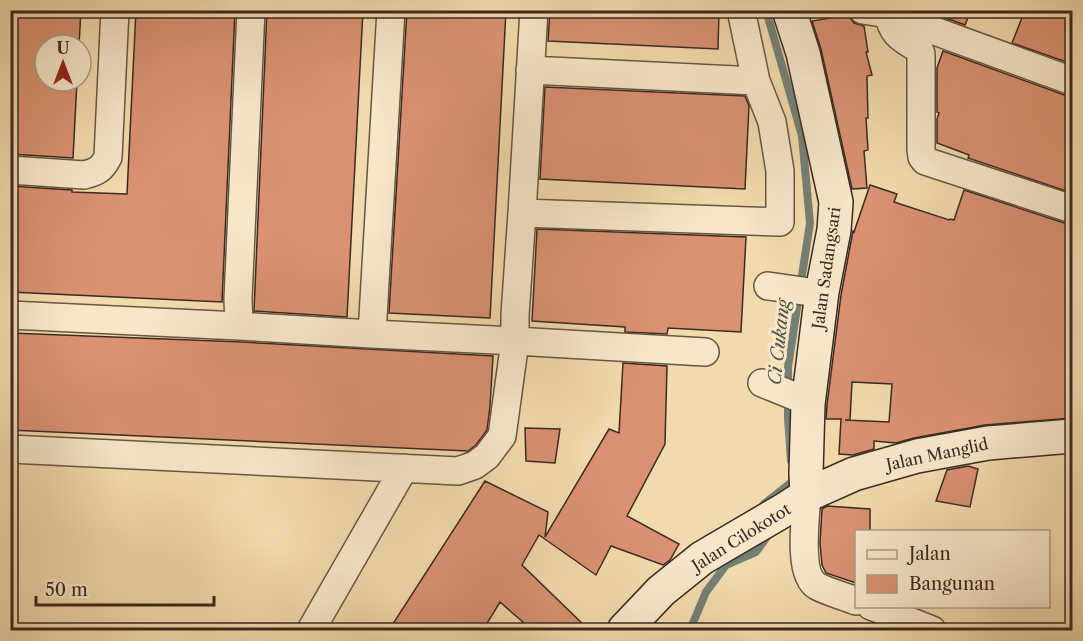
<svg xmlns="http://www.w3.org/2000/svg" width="1083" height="641" viewBox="0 0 1083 641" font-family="'Libre Caslon Text',serif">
  <rect width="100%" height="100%" fill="#f1daad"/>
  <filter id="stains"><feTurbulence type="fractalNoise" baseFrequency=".00333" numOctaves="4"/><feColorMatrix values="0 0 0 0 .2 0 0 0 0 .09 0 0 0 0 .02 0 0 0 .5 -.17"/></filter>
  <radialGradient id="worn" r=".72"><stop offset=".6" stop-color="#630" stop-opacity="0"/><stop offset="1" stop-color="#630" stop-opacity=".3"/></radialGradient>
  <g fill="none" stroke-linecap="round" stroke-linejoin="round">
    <path stroke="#748074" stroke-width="8" d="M766,10L802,136L810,223L788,367V418L791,461
      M764,504L792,482V476
      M690,630L706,592L726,565L756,552L767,537L766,534"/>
  </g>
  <path fill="#d99172" stroke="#3a2a21" stroke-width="1.5" fill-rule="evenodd" d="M10,10H81L79,45H45V81H77L73,158L10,154Z
    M136,10H235L222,302L10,292V186L72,190V192L127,194Z
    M267,10H363L347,317L254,311Z
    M407,10H506L490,318L389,313Z
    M550,10H719L718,49L548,41Z
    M942,10H971L965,25L940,16Z
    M1025,10H1058L1072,16V64L1012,43Z
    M848,15L854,23L864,26L868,52H866L872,75L867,76L868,118H866L868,150L864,151L867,188L852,189L821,49L812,21Z
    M943,51L1067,96H1072V193L968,158L969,155L937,143V119L939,113L937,112V68Z
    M545,87L745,96L749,106L745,189L540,179Z
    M870,185L897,194L894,202L949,220L950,219L954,220L964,190L1067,224H1072V418L985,425L914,438L896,443L874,441V449L853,455L839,454L841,419H826L827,405L841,295L853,231L854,232ZM852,382L892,384L889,422L845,420H850Z
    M537,229L746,237L741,332L668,328L667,334L625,332V327L532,321Z
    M10,333L242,342L493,356L490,406L487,430L476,445L468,451L10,430Z
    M623,363L667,366L665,444L627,516L679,544L670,560L663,565L611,546L596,575L539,535L522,565L589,630H532L500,602L483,630H389L485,481L548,512L545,537L609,429L619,433Z
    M525,428L560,429L555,463L526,461Z
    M968,466L978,469L970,507L936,501L947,470Z
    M827,506L870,509V531H856V583L826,573L822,565L820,543L822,509Z"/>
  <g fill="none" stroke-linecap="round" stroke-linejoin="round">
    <g stroke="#685644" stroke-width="30">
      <path id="street" d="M863,10L888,14L1072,81
        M888,10C890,33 901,39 919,49L921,54V149L922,157L925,161L1072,209
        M530,70L756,81
        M10,170L84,175C97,172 102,169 108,157L115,10
        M522,213L780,222V171L772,122L756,81L741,10
        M768,286L810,292H822
        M10,315L239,326L372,334L515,341L705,352
        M239,326L238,299L251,10
        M372,334L391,10
        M762,383L799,398L808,404
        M10,449L458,471L475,465L487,456L502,436L515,341V315L522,213L534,10
        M807,495C806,515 797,574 817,586C828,592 844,596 856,601
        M871,606L932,630
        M311,630L404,468"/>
    </g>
    <g stroke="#3a2a21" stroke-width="36">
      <path id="secondary" d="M789,10L803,53L836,202L834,230L822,292L808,404L806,473L807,495
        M624,630L661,591L702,558L784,510L807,495L854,474L917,456L988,443L1072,436"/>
    </g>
    <use href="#street" stroke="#f6e7ca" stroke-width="27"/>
    <use href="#secondary" stroke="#f6e7ca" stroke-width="33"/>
  </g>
  <g text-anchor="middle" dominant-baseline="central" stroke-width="6" stroke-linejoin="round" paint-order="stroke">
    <g font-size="16" fill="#3a2a21" stroke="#f6e7ca">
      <text transform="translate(826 268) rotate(-82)">Jalan Sadangsari</text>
      <text transform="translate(937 454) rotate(-12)">Jalan Manglid</text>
      <text transform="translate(741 537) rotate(-32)">Jalan Cilokotot</text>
    </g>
    <g font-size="18" font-style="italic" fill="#524e44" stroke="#f6e7ca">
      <text transform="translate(779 342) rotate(-84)">Ci Cukang</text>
    </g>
  </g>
  <rect width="1083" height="641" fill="none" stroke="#f1daad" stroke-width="36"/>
  <rect x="12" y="12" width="1059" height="617" fill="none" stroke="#3a2a21" stroke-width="3"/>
  <rect x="18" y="18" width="1047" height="605" fill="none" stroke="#3a2a21" stroke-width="1.5"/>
  <rect x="855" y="530" width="195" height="78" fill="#f6e7ca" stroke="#ab9b86" stroke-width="1.5"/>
  <rect x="867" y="550" width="30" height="9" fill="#f6e7ca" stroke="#ab9b86" stroke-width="1.5"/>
  <text x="909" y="560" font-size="18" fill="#3a2a21">Jalan</text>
  <rect x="867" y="575" width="30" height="18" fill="#d99172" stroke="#ab9b86" stroke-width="1.5"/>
  <text x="909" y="590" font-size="18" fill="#3a2a21">Bangunan</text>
  <g transform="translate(63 63)"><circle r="28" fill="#f6e7ca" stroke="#ab9b86" stroke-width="1.5"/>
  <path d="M0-4.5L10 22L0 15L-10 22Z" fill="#8f2418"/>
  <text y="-9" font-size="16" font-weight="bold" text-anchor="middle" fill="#3a2a21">U</text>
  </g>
  <path d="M36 596v9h178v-9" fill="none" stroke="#3a2a21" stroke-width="3"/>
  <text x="45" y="596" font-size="18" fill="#3a2a21" stroke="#f6e7ca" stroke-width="4.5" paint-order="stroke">50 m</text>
  <rect width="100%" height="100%" filter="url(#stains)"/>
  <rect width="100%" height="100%" fill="url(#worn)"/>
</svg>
